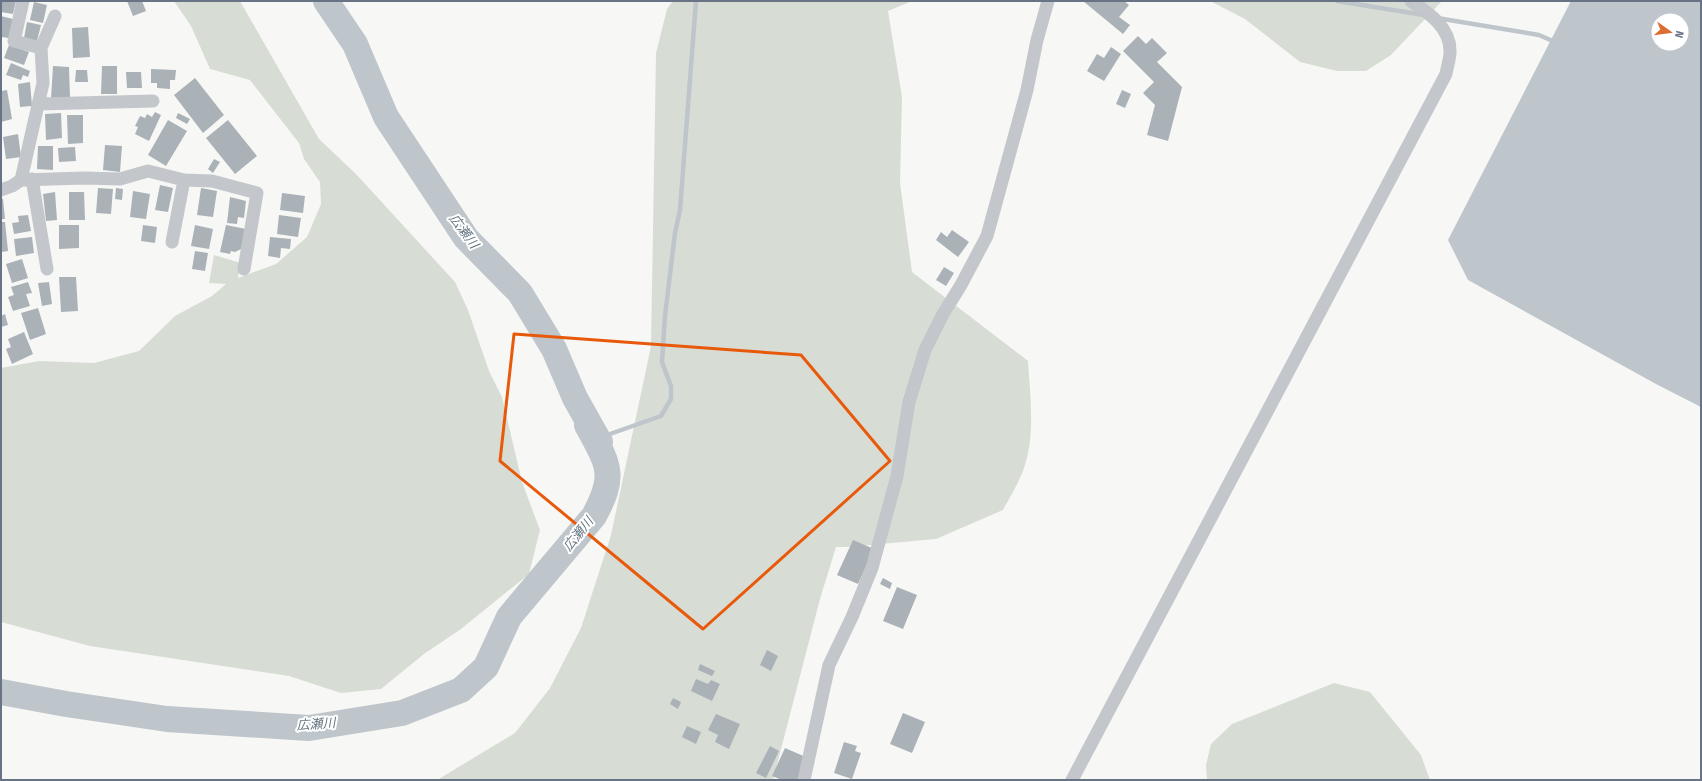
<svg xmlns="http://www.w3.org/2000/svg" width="1702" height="781" viewBox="0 0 1702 781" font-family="'Fira Sans Condensed','Noto Sans JP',sans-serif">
  <rect width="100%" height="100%" fill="#f7f8f5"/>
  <path fill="#d7ddd4" d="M174,1H240L319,139L356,174L455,282L468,310L489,371L502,397L522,482L540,530L529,574L461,629L424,654L381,689L341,693L289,676L90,646L1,622V368L39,361L94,363L139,351L175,316L212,296L226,284L209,283L214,255L241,263L238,278L276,264L307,237L321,204L320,182L304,159L299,143L250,80L210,69L191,26Z
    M673,1H912L888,11L902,97L900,183L912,272L1028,361C1030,396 1036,436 1023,471C1018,484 1010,497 1003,510L936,539L848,547H836L820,599L773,780H437L515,733L550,688L581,628L611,535L651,346L656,53L667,9Z
    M1210,1H1442L1391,55L1366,71H1337L1300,62L1245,19Z
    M1334,683L1370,692L1421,755L1430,780H1207L1206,765L1211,744L1232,724Z"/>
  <path fill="#bec5cb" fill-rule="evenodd" d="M1571,1H1701V407L1656,384L1468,280L1448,240ZM1658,20H1682V44H1658Z"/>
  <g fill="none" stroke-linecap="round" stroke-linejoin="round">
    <path stroke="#bec5cb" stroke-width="4.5" d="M1337,1L1424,15
      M1437,18L1539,35L1555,42
      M600,442L610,434L661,416L671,399V386L662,362L665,316L675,233L680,210L696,1"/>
    <path stroke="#bec5cb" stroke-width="26" d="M326,1L355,44L386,117L466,238L520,293L554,349L575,398L598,439
      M1,692L66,704L167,719L309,728L402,713L461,690L486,667L509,617L594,516C617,474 608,464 587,425L600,442"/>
  </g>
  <path fill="#aab1b7" d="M1,1H16L13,14L1,12Z
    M127,1H142L146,11L133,16Z
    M1083,1H1124L1129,5L1119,17L1130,25L1123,34Z
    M34,2L47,5L43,23L30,20Z
    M1,16L13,19L9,38L1,37Z
    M27,22L41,25L37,41L24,38Z
    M88,27L90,57L73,58L72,28Z
    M1138,36L1146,44L1152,38L1167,53L1157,62L1182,87L1168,141L1147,135L1155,105L1143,93L1154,82L1123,51Z
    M9,45L29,52L24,65L4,58Z
    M1111,47L1121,54L1104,81L1087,71L1097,54L1104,58Z
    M11,63L30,71L28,77L23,75L21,80L6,75Z
    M53,66L69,67L70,98L51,99Z
    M102,66H117V94H101Z
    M151,69L176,70L175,80H170V89L157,88V83H151Z
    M76,70H87L88,82H75Z
    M126,72H141L142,88H127Z
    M195,78L224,115L203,133L174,95Z
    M30,82L32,106L20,107L18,84Z
    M7,90L12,119L1,122V91Z
    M1122,90L1131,94L1125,108L1116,104Z
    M155,112L161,115L149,141L135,134L138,127L135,126L140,116L145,118L147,114L152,117Z
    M61,113L62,138L46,140L45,114Z
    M178,113L190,119L187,124L176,118Z
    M67,115H83V143L68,144Z
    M168,120L187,131L166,166L148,155Z
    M228,120L257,156L235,174L206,138Z
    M18,134L21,157L6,159L3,137Z
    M105,145L122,146L120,172L103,170Z
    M38,146H53V170L37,169Z
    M75,147L76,161L59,162L58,148Z
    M214,159L220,162L213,173L208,169Z
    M160,185L173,188L168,212L155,210Z
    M98,188L113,189L111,214L96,213Z
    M116,188L123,189L122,200L115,199Z
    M201,188L217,191L213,217L197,215Z
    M133,191L150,194L146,219L130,217Z
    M55,192L57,220L46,221L43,194Z
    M69,192H84L85,220H69Z
    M282,193L305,196L303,213L280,210Z
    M230,197L246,201L244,218L238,217L237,224L227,223Z
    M1,199H3L5,219H1Z
    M28,215L31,231L14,234L12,223L19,222L18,216Z
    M279,215L301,218L298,237L277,234Z
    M1,222H5L8,251L1,252Z
    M59,225H79V248L59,249Z
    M143,225L157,227L155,243L141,241Z
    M195,225L213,229L209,249L191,246Z
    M226,225L246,229L241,249L235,252L231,251L230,254L220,252Z
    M952,230L969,242L958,257L936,240L941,232L947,237Z
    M32,237L34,253L16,256L14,239Z
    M270,237L291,239L290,249L281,248L280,258L268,256Z
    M195,251L208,253L205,271L192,269Z
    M22,259L28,278L12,283L6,264Z
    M944,267L954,273L946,286L936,280Z
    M59,277H76L78,311L61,312Z
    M28,282L32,293L26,294L30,306L13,311L8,297L14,295L11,287Z
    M49,282L52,304L42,306L38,283Z
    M38,308L46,334L30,340L21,313Z
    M5,314L8,325L1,327V316Z
    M24,332L33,354L12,364L6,349L11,347L8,339Z
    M853,540L874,549L858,584L837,575Z
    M883,578L892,583L890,589L880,584Z
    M897,587L917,595L903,629L883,621Z
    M767,650L778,656L771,671L760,665Z
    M700,664L715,671L712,676L698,670Z
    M696,679L708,684L711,680L720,684L712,701L691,691Z
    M673,698L681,702L678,709L670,704Z
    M903,713L925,722L912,753L890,744Z
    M716,714L740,724L729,749L715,742L718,735L708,730Z
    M687,726L701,732L696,744L682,737Z
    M844,742L857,746L855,751L861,753L852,779L834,773Z
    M770,746L779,751L766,778L756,773Z
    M785,748L808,758L799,780H782L772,776Z"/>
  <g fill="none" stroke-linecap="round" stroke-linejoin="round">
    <path stroke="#c3c6ca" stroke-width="13" d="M23,1L14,41L41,48
      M39,104L153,101
      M32,179L47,269
      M21,180L43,83L41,48L55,16
      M1,190L12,186L21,180L84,178L120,179L148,171L184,180L212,181L257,193L244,269
      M172,242L184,180
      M804,780L829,665L852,617L872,568L897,476L909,402L925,350L943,314L961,285L987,236L1027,90L1037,40L1048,1
      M1072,780L1446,74C1447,67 1450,59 1450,52C1451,28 1429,13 1411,1"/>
  </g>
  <path fill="none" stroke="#e8590c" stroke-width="3" stroke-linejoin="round" d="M514,334L801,355L890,461L703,629L500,461Z"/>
  <g text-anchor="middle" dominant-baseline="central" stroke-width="4" stroke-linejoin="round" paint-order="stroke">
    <g font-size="13" font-style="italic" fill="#647580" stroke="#fff">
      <text transform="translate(464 231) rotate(53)">広瀬川</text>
      <text transform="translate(578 534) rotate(-51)">広瀬川</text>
      <text transform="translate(316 724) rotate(-4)">広瀬川</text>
    </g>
  </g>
  <rect width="1702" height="781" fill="none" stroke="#687485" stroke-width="4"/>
  <g transform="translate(1670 32) rotate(104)"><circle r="19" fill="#ffffff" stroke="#c3c7ce"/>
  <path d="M0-3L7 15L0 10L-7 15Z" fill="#db6e32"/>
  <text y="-6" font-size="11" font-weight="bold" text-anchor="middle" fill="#687485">N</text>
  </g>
</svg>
